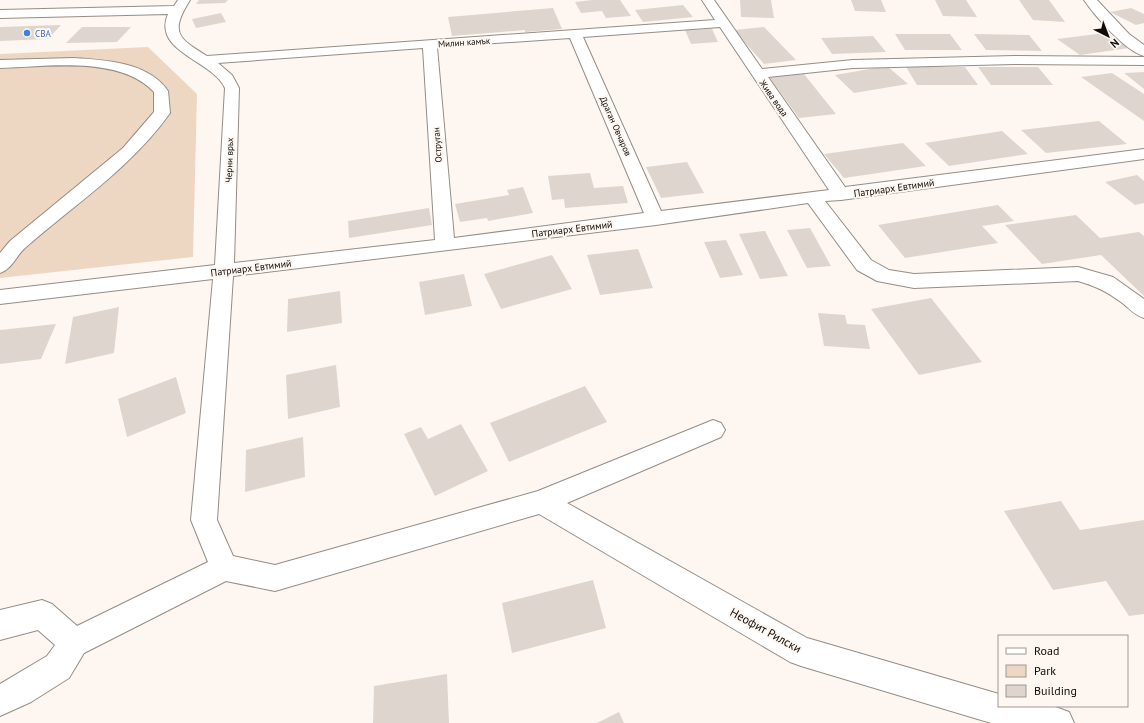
<svg xmlns="http://www.w3.org/2000/svg" width="1144" height="723" viewBox="0 0 1144 723" font-family="'PT Sans',sans-serif">
  <rect width="100%" height="100%" fill="#fef7f1"/>
  <path fill="#eed7c2" d="M148,47L197,94L193,257L0,278V54Z"/>
  <path fill="#ded5ce" d="M199,0H228L225,3L196,4Z
    M592,0H620L631,16L606,18L602,11L581,13L575,2Z
    M740,0H771L774,18L741,17Z
    M851,0H881L886,12L855,11Z
    M935,0H966L977,17L943,16Z
    M1019,0H1049L1065,22L1033,20Z
    M683,5L693,17L643,22L635,10Z
    M553,8L562,29L525,32V30L452,36L448,17Z
    M1131,8L1144,14V23L1136,25L1110,12Z
    M221,13L226,22L196,28L192,19Z
    M61,25L48,39L0,41V27Z
    M82,27H131L117,42L66,43Z
    M764,27L796,60L764,64L734,30Z
    M712,29L718,42L691,44L685,30Z
    M1105,33L1129,48L1080,55L1057,39Z
    M895,34H950L962,50H905Z
    M974,34L1029,35L1042,51L986,50Z
    M873,36L886,52L832,54L821,38Z
    M887,66L908,84L854,93L835,75Z
    M906,67H965L978,85H917Z
    M978,67H1038L1053,85H991Z
    M1144,72V89L1124,73Z
    M1112,73L1144,94V121L1081,77Z
    M804,74L836,114L799,118L769,77Z
    M1099,121L1127,144L1046,153L1021,130Z
    M1002,131L1028,154L949,166L925,143Z
    M903,143L926,166L844,178L824,154Z
    M687,162L704,193L661,198L646,167Z
    M590,173L594,188L623,186L628,203L565,208L564,199L552,200L548,176Z
    M1137,175L1144,181V203L1135,205L1105,182Z
    M523,187L533,213L488,221L487,218L460,222L455,204L509,195L507,190Z
    M998,205L1014,221L982,226L998,243L905,258L878,225Z
    M429,208L432,225L349,238L348,221Z
    M1076,215L1100,238L1139,232L1144,236V296L1101,255L1042,264L1005,225Z
    M810,228L831,266L807,268L787,230Z
    M765,231L788,276L760,279L739,234Z
    M726,240L743,275L720,278L704,242Z
    M638,249L653,288L600,295L587,255Z
    M552,255L572,289L501,309L484,274Z
    M464,274L472,306L425,315L419,282Z
    M340,291L342,323L287,332L288,299Z
    M931,298L982,362L919,375L871,309Z
    M119,307L114,353L65,364L73,317Z
    M818,313L845,315L847,324L865,325L870,349L824,346Z
    M56,324L41,359L0,364V330Z
    M336,365L340,407L288,419L286,375Z
    M176,377L186,413L127,437L118,399Z
    M585,386L607,422L509,462L490,423Z
    M461,424L488,471L435,496L404,434L421,427L428,439Z
    M303,437L305,477L245,492L246,450Z
    M1061,501L1080,530L1144,520V614L1129,616L1106,581L1053,590L1004,511Z
    M593,580L606,628L512,653L502,603Z
    M447,674L449,723H373L374,686Z
    M619,712L624,723H597Z"/>
  <g fill="none" stroke-linecap="round" stroke-linejoin="round">
    <g stroke="#948d86" stroke-width="2">
      <path id="minor" d="M178,0H190C170,32 177,38 207,56L715,20L702,0H714L762,69L853,60L1014,56L1144,57V65L1014,64L853,68L768,77L845,187L1144,149V159L841,200L825,201L871,260L889,270L914,274L1078,267L1113,277L1144,299V318C1134,315 1129,308 1121,302C1106,291 1095,286 1078,281L914,288L877,281L857,270L808,203L656,225L233,276L217,520L233,556L275,565L538,491L713,420L721,423L725,430L721,437L567,503L807,638L999,694V706H1053L1069,712L1074,723H991L801,666L790,662L539,514L275,591L226,581L84,653L69,678L31,702L0,716V684L47,656L55,645L38,630L0,640V610L42,600L52,604L77,626L208,562L191,520L213,279L0,304V290L215,265L225,88C212,60 152,52 168,14L0,18V10L174,6ZM720,27L829,190L661,211L583,37ZM570,38L644,213L454,238L437,47ZM423,48L435,240L234,263L239,88L232,75L218,63Z
        M1084,0H1097L1129,34L1144,45V56C1125,51 1095,16 1084,0Z
        M74,58C106,60 148,62 168,91L170,113C132,167 74,205 25,248C16,256 12,269 0,273V253L10,241L123,148L154,112V92C119,55 46,67 0,68V60Z"/>
    </g>
    <use href="#minor" fill="#fff" fill-rule="evenodd"/>
  </g>
  <circle fill="#3f7fe0" stroke="#fef7f1" stroke-width="1.5" cx="27" cy="33" r="4"/>
  <g text-anchor="middle" dominant-baseline="central" stroke-width="4" stroke-linejoin="round" paint-order="stroke">
    <g font-size="9" fill="#366cbe" stroke="#fef7f1" text-anchor="start">
      <text x="35" y="33">CBA</text>
    </g>
    <g font-size="9" fill="#0e0b09" stroke="#fef7f1">
      <text transform="translate(464 42) rotate(-4)">Милин камък</text>
      <text transform="translate(774 98) rotate(55)">Жива вода</text>
      <text transform="translate(616 126) rotate(66)">Драган Овчаров</text>
      <text transform="translate(437 145) rotate(-94)">Оструган</text>
      <text transform="translate(229 160) rotate(-88)">Черни връх</text>
    </g>
    <g font-size="10" fill="#0e0b09" stroke="#fef7f1">
      <text transform="translate(894 188) rotate(-8)">Патриарх Евтимий</text>
      <text transform="translate(572 229) rotate(-7)">Патриарх Евтимий</text>
      <text transform="translate(251 268) rotate(-7)">Патриарх Евтимий</text>
    </g>
    <g font-size="12" fill="#0e0b09" stroke="#fef7f1">
      <text transform="translate(766 630) rotate(29)">Неофит Рилски</text>
    </g>
  </g>
  <rect x="998" y="635" width="130" height="72" fill="#fef7f1" stroke="#9e9994"/>
  <rect x="1006" y="648" width="20" height="6" fill="#ffffff" stroke="#9e9994"/>
  <text x="1034" y="655" font-size="12" fill="#0e0b09">Road</text>
  <rect x="1006" y="665" width="20" height="12" fill="#eed7c2" stroke="#9e9994"/>
  <text x="1034" y="675" font-size="12" fill="#0e0b09">Park</text>
  <rect x="1006" y="685" width="20" height="12" fill="#ded5ce" stroke="#9e9994"/>
  <text x="1034" y="695" font-size="12" fill="#0e0b09">Building</text>
  <g transform="translate(1108 36) rotate(138)" stroke="#fef7f1" stroke-width="3" paint-order="stroke">
  <path d="M0-3L7 15L0 10L-7 15Z" fill="#0e0b09"/>
  <text y="-6" font-size="11" font-weight="bold" text-anchor="middle" fill="#0e0b09">N</text>
  </g>
</svg>
